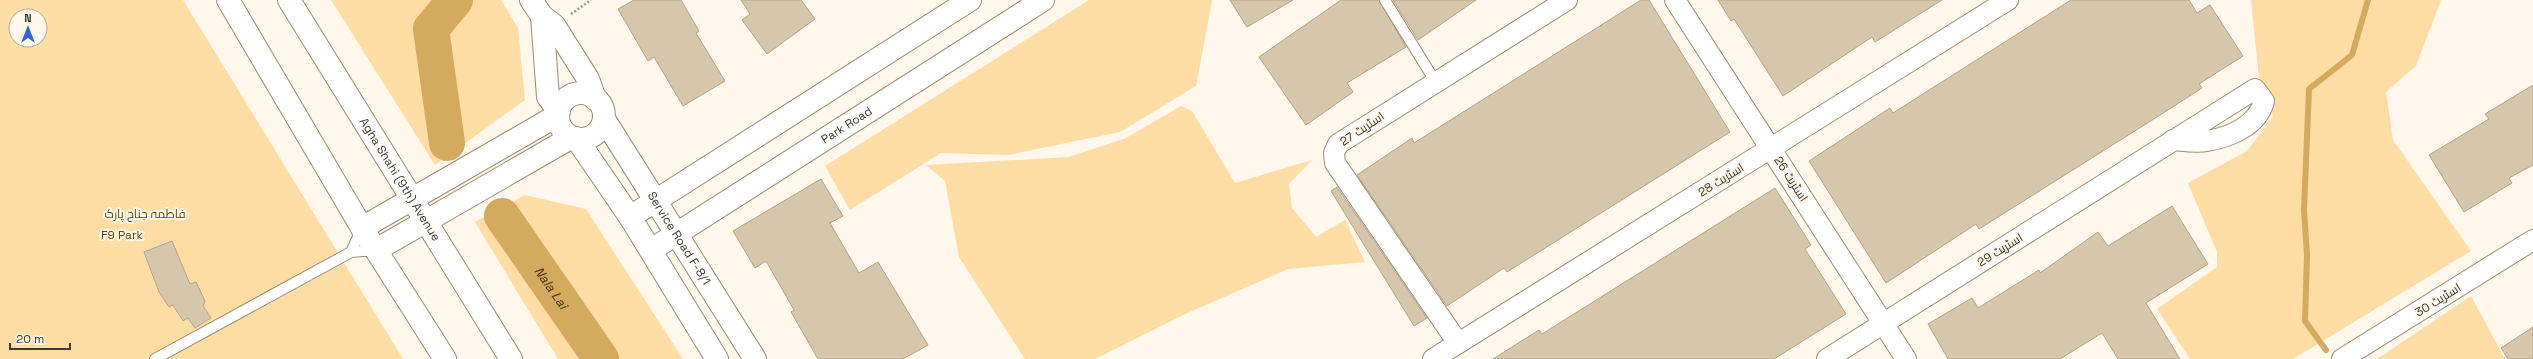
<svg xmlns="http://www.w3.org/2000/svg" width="2533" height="359" viewBox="0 0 2533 359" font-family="'Space Grotesk',Cairo,sans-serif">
  <rect width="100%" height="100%" fill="#fdf7ec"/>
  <path fill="#fddda3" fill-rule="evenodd" d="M0,0H183L403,359H0ZM16,16H40V40H16Z
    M331,0H501L518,28L525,100L435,165Z
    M1089,0H1212L1196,86L1120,132L1008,155L941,153L850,210L825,166Z
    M2251,0H2441L2416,66L2386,92L2393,140L2471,251L2293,359H2190L2157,309L2217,267V252L2188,183L2247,151L2273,116L2259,78Z
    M1181,106L1192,111L1235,183L1312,160L1289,184L1292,208L1316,237L1345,220L1365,262L1288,269L1183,315L1095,359H1025L959,257L945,181L926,165L1069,157L1126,138Z
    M525,195L586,209L683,359H558L475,222Z
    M2471,296L2505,359H2377Z"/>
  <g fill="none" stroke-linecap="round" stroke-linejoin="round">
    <path stroke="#d4ab5e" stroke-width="6" d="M2326,350L2305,321L2307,255L2304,210L2309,89L2352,55L2368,0"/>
    <g stroke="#d4ab5e" stroke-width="36">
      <path d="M447,143L431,29L455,0"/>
      <path id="s1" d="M502,216L601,359"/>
    </g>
  </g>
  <path fill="#d6c6ab" stroke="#b3a489" d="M634,0H681L699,31L696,33L725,81L683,106L654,57L648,61L618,9Z
    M741,0H801L815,19L767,54L742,20L750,14Z
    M1230,0H1293L1247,27Z
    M1341,0H1379L1406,47L1347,83L1353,92L1306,125L1259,57Z
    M1393,0H1476L1418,40Z
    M1641,0H1649L1730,132L1507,272L1504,268L1447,306L1357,175L1412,138L1414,143Z
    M1718,0H1942L1875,42L1872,37L1783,96L1734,19L1731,21Z
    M2071,0H2189L2197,13L2210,5L2243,56L2199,84L2202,88L2157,117L1979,229L1976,224L1886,283L1809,161L1890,108L1893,113Z
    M2533,85V165L2509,178L2512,183L2464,212L2429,155L2489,119L2485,114Z
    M821,179L843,216L830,223L859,273L878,262L928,345L903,359H818L791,312L794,310L766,261L755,268L733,231Z
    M1337,187L1427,318L1414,326L1331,191Z
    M1775,188L1811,245L1805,249L1846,314L1774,359H1493L1539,330L1542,334Z
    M2172,206L2208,264L2146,303L2180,359H2118L2102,333L2060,359H1948L1928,324L1972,298L1978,308L2039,270L2040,273L2098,232L2108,246Z
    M172,241L190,284L196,282L205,301L203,306L211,318L195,328L188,318L183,321L173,305L169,307L159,292L144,252Z
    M2533,327V359H2508L2501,348Z"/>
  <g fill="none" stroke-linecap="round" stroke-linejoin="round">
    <g stroke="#9b8d73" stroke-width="12">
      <path id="service" d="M1385,0L1435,81
        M351,252L362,228
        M155,359L351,252L376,250"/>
    </g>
    <g stroke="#9b8d73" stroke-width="22">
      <path id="minor" d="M1675,0L1906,359
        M1458,343L1335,163L1334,153L1338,144L1567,0
        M1433,359L2008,0
        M1827,359L2255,89L2264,101C2258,125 2231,137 2207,141C2197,143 2184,141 2173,140
        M2342,359L2533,240"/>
    </g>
    <g stroke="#9b8d73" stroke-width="24">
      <g id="tertiary">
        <path d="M531,0L542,16L554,25L588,79L595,99"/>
        <path d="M542,16L548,97L559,111"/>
        <circle cx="581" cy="116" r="23"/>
        <path id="s2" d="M604,119L755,359"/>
        <path d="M576,138L630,217L717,359"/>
        <path d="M630,217L970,0"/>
        <path d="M362,228L558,115"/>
        <path d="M376,250L572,137"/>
        <path id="s3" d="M651,250L1043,0"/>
      </g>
    </g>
    <g stroke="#9b8d73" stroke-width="24">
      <g id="primary">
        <path d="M228,0L362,228L445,359"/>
        <path id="s4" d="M289,0L511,359"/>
      </g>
    </g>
    <path stroke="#9e978c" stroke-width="2.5" stroke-dasharray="2 2" stroke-linecap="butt" d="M571,14L591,0"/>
    <use href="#service" stroke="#fff" stroke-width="10"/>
    <use href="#minor" stroke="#fff" stroke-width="20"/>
    <use href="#tertiary" stroke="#fff" stroke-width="22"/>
    <use href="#primary" stroke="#fff" stroke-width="22"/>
  </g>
  <g text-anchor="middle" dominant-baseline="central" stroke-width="4" stroke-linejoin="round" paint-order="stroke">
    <g font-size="12" fill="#3e372c" stroke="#fdf7ec">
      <text stroke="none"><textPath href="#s3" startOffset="232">Park Road</textPath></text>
      <text transform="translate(1362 129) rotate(-34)">اسٹریٹ 27</text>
      <text stroke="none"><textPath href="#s4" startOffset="211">Agha Shahi (9th) Avenue</textPath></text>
      <text transform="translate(1791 179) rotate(57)">اسٹریٹ 26</text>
      <text transform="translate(1721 180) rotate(-32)">اسٹریٹ 28</text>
      <text stroke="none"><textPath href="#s2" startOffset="141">Service Road F-8/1</textPath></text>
      <text transform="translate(2000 250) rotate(-32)">اسٹریٹ 29</text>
      <text transform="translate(2438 300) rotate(-32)">اسٹریٹ 30</text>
    </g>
    <g font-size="12" fill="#624707" stroke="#fdf7ec">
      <text x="145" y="214">فاطمہ جناح پارک</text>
      <text x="122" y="235">F9 Park</text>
    </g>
    <g font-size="13" font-style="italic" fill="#453412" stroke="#fdf7ec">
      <text stroke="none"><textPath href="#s1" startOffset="87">Nala Lai</textPath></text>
    </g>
  </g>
  <g transform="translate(28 28)"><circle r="19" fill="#fdf7ec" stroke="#b1aa9f"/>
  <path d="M0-3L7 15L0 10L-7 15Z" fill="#2d65d3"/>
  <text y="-6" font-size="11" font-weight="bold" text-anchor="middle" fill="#3e372c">N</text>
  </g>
  <path d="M10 343v6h60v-6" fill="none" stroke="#3e372c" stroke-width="2"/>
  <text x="16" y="343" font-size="12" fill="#3e372c" stroke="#fdf7ec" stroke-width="3" paint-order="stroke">20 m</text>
</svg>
